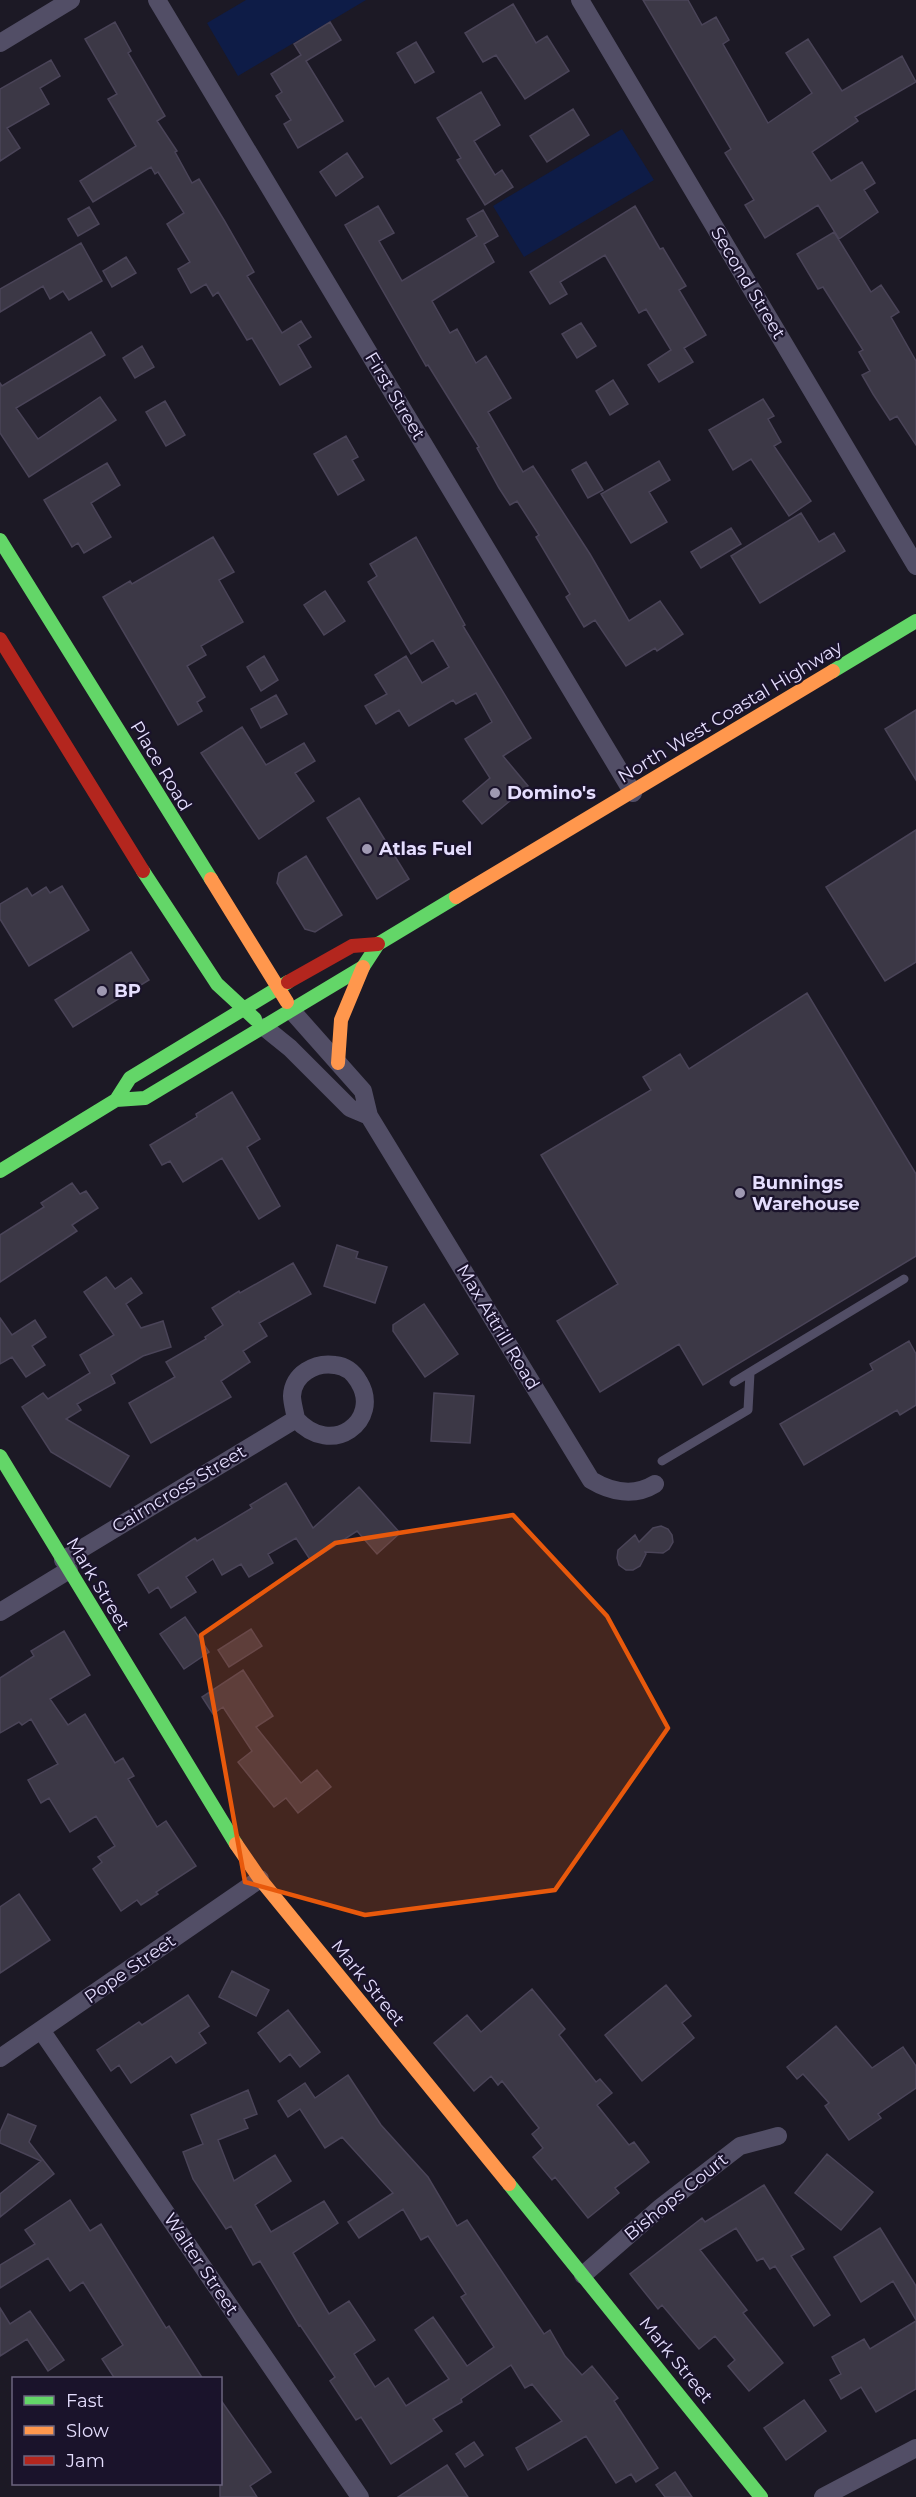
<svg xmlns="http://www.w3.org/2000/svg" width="916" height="2497" viewBox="0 0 916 2497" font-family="Montserrat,sans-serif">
  <rect width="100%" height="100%" fill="#1c1925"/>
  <path fill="#0e1c47" d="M246,0H366L238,76L207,23Z
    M622,129L654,180L524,257L493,206Z"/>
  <path fill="#3c3846" stroke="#4a4458" stroke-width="1.5" d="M643,0H688L702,25L716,17L729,40L723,44L768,123L812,93L786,53L808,39L842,91L902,56L916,82L855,117L858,121L812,152L831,181L862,162L875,183L864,190L878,212L839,239L818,205L765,238L745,205L754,200L725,153L731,149Z
    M513,4L536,43L547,36L569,71L525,99L496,55L483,62L465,33Z
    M115,22L131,51L128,53L165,116L157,121L177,151L175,152L192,183L199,179L224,220L254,272L247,276L282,333L301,321L311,337L298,345L311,367L280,385L252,338L247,340L218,292L213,296L206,284L191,293L178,269L190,262L167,224L184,213L158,172L155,174L151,167L93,202L80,181L136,146L108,99L117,94L85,39Z
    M330,22L341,40L306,61L343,121L298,148L284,124L291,120L276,96L282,92L271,74L301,55L294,44Z
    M416,42L434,72L415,83L397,53Z
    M51,60L60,76L40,88L49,104L7,128L20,148L0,161V89Z
    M481,92L500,125L474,141L495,175L502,170L513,187L485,205L457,160L461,158L437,118Z
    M573,109L589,135L547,162L530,136Z
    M347,153L363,177L336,196L320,172Z
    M378,206L394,233L379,241L402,281L477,236L467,219L483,210L498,236L484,244L494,262L432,301L450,333L457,329L476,363L486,356L511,398L488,412L523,472L533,466L590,554L629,621L660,601L683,634L657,651L655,648L626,666L595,620L584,627L566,597L570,594L536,537L539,535L517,501L510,505L499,488L477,448L479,447L428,365L426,366L345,225Z
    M635,206L660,249L663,248L686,286L679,290L706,335L684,348L693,362L659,382L648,365L671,350L646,309L639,313L605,255L560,282L567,294L550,304L530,272Z
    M89,207L99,224L78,236L68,219Z
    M834,232L871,292L881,285L899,312L891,317L916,361V445L897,416L890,420L873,394L862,375L870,371L859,352L863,350L823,287L818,289L797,254Z
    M81,243L102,281L69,300L63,291L50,299L43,286L0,312V289Z
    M126,257L136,273L112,287L103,271Z
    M581,323L596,346L577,358L562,334Z
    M91,332L105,355L16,408L38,439L100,397L116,420L29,477L0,433V383L2,386Z
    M142,346L154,367L135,378L123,358Z
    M613,380L628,404L610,415L596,391Z
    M763,399L774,416L768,419L781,442L774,446L811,501L789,516L751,459L733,470L709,430Z
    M165,401L185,435L166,446L146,412Z
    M346,436L358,457L352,460L364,480L338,495L314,454Z
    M659,461L670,480L649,492L667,522L631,543L601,494Z
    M586,462L603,490L588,498L572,470Z
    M107,463L120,485L91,503L111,537L84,553L78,543L72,547L44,500Z
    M801,513L819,542L834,533L845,551L760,603L731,556Z
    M731,528L741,544L701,568L691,552Z
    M213,537L234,572L219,580L243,622L201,646L206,655L187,666L205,697L197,702L202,711L178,725L103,597L130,581L132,584Z
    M416,537L465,625L463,626L531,738L503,756L528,786L482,824L463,801L490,778L465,739L492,722L476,693L456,704L453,700L409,726L399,710L376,724L365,706L387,694L375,675L406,656L422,683L449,667L433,640L411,654L368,582L377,576L370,564Z
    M325,591L345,621L324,635L304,605Z
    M264,656L278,680L261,691L247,667Z
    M276,695L287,714L261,728L251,709Z
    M916,710V780L885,729Z
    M242,727L266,765L304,743L315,761L295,773L314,801L259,839L201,753Z
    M359,798L409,879L377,899L327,818Z
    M916,830V962L885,981L826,887Z
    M306,856L342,915L315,932L305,929L277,883L279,873Z
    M62,886L89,930L29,966L0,919V904L27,888L32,896L46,887L50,893Z
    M131,952L149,980L73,1027L55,1000Z
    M807,993L916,1174V1256L703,1385L679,1344L600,1392L557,1321L618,1284L541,1155L651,1090L643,1077L680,1054L689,1069Z
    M232,1092L260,1139L247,1147L280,1206L259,1219L222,1158L183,1182L170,1161L162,1165L150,1145L197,1117L196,1114Z
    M72,1183L80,1194L86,1191L98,1208L72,1225L77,1231L0,1282V1235L44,1207L41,1203Z
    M337,1245L358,1252L356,1258L387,1267L375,1303L324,1286Z
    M293,1263L311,1294L259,1323L267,1336L243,1351L250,1362L221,1381L231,1397L151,1443L129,1403L175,1377L166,1362L206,1339L205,1337L223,1325L212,1308L239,1291L240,1293Z
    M106,1277L115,1289L131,1278L142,1293L126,1304L141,1328L163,1321L171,1347L143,1356L111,1375L115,1383L77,1404L81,1410L66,1419L129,1456L110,1487L51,1452L22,1407L43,1393L48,1399L90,1373L80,1355L114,1335L84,1292Z
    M424,1304L458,1354L425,1377L393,1331V1325Z
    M0,1318L12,1335L35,1320L46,1337L32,1346L45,1365L26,1377L12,1357L0,1364Z
    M909,1341L916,1354V1405L900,1415L897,1410L804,1465L780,1424L873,1370L870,1364Z
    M434,1393L474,1396L470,1443L431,1441Z
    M286,1483L313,1528L359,1487L400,1533L377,1554L357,1531L311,1561L296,1538L268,1554L273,1563L249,1577L241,1564L222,1575L213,1559L186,1577L196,1592L171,1608L158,1587L149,1593L138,1575L195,1538L197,1541L252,1508L250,1505Z
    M661,1526L668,1529L672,1535L673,1542L669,1549L663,1553L645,1552L646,1554L640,1566L633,1570H626L619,1565L617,1558L618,1550L635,1535L639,1542L653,1528Z
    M185,1617L209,1652L184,1669L160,1634Z
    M251,1629L262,1646L229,1667L218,1650Z
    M64,1631L90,1675L50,1699L68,1725L85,1714L115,1763L123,1758L134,1776L128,1779L157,1827L166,1821L196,1866L156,1892L158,1894L141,1905L137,1900L121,1911L93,1869L102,1862L98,1857L115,1846L96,1816L70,1832L49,1798L41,1803L28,1780L58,1764L31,1719L22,1725L19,1722L0,1733V1678L34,1656L31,1651Z
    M243,1670L273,1716L256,1727L301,1783L317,1770L331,1787L298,1813L286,1798L274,1807L238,1762L252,1751L223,1707L213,1714L202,1697Z
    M19,1894L50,1940L0,1973V1907Z
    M232,1971L269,1990L256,2016L219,1997Z
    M666,1985L691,2016L682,2023L694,2038L642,2081L605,2035Z
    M532,1989L565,2029L559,2035L596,2082L600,2079L612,2093L597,2105L629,2145L634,2142L649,2162L615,2188L619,2193L588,2218L555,2177L552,2180L533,2157L543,2148L532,2134L539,2128L502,2081L498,2085L491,2076L474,2091L434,2043L467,2015L481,2032Z
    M188,1995L209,2026L199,2033L206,2043L176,2063L171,2056L131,2083L119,2065L111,2071L97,2050L139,2022L142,2025Z
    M288,2010L320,2052L300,2067L290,2054L280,2062L258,2033Z
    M836,2026L872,2068L903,2047L916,2066V2088L878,2114L881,2118L849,2140L825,2106L829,2103L803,2074L797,2079L787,2067Z
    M348,2075L381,2125L428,2177L457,2226L467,2220L544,2334L550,2330L565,2356L582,2375L592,2366L618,2398L614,2401L658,2468L636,2482L631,2474L616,2483L586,2436L528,2470L516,2448L562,2421L532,2384L525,2388L511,2365L461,2399L462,2402L433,2419L442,2431L391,2464L361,2417L356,2420L330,2381L335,2377L300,2325L299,2326L260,2261L253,2265L231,2226L226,2229L193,2179L183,2152L203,2144L191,2115L248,2090L257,2114L244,2119L248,2128L218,2140L234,2181L275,2155L291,2181L255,2205L271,2232L324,2201L338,2223L293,2253L329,2314L349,2301L375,2340L354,2354L375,2387L388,2378L406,2406L449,2379L415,2330L433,2317L467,2366L494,2347L461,2297L466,2294L428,2236L421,2240L403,2209L359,2238L348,2222L393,2193L342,2137L325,2148L300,2109L288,2117L278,2101L305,2083L315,2098Z
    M8,2114L36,2126L29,2142L54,2174L0,2217V2194L41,2161L0,2143V2132Z
    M827,2154L873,2192L841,2230L795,2193Z
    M764,2185L804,2249L791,2256L830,2315L814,2326L775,2266L770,2269L763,2258L757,2261L736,2228L700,2250L747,2310L743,2313L783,2363L749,2391L728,2366L735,2360L715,2336L699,2349L662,2305L658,2309L630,2274L702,2218L705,2222Z
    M70,2200L90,2231L101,2224L166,2328L169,2326L203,2379H115L102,2359L123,2345L83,2282L70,2291L48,2258L0,2288V2265L35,2244L25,2230Z
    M880,2228L916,2286V2320L893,2281L861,2302L834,2257Z
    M0,2308L10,2324L30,2311L64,2360L48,2371L27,2339L0,2356Z
    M916,2321V2389L876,2412L861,2387L841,2399L830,2380L841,2374L832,2357L864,2339L870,2349Z
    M220,2399L271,2472L250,2486L257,2497H220Z
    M804,2400L826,2431L786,2460L764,2428Z
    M474,2442L483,2455L465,2467L456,2454Z
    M447,2465L468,2497H398Z
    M675,2472L692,2497H665L656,2485Z"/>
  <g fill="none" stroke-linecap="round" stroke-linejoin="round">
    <path stroke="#524e66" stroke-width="9" d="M734,1382L904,1279
      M662,1461L748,1410L750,1373"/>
    <path stroke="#524e66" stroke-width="18" d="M157,0L633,793
      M580,0L916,566
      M0,43L71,0
      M292,1011L363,1091L369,1116L591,1480C611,1492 634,1497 655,1484
      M264,1027L290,1048L350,1108L369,1116
      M63,1560L296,1419C332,1459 382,1420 359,1382C354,1373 346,1366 335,1365C315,1362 293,1374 292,1396C292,1403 295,1412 296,1419
      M0,1612L69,1570
      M41,2030L360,2497
      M0,2058L260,1879
      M583,2275L661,2207L740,2146L778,2136
      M823,2497L916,2448"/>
    <path stroke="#63d668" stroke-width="14" d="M0,540L211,879
      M833,671L916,621
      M143,871L217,984L255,1019
      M116,1100L145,1098L363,967L378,944L456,897
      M0,1171L116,1100L130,1078L288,982
      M0,1456L236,1844
      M509,2184L761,2497"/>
    <path stroke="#ff974d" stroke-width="14" d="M211,879L287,1002
      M456,897L833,671
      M338,1063L341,1020L363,967
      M236,1844L260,1879L509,2184"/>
    <path stroke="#b3261e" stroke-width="14" d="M0,639L143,871
      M288,982L352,946L378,944"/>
  </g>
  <path fill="#e8590c" fill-opacity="0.2" stroke="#e8590c" stroke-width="4.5" stroke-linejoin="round" d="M513,1515L607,1616L668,1728L555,1890L365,1915L245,1882L201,1635L335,1543Z"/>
  <g fill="#9f99b2" stroke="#1a132b" stroke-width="2">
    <circle cx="495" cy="793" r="6"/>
    <circle cx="367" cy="849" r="6"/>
    <circle cx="102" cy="991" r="6"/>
    <circle cx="740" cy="1193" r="6"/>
  </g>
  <g text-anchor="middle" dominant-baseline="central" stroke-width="4.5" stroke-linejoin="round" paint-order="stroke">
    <g font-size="18" fill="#e5defe" stroke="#1a132b">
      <text transform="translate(748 283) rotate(59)">Second Street</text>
      <text transform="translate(395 396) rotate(59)">First Street</text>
      <text transform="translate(730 712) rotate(-31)">North West Coastal Highway</text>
      <text transform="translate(161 766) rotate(59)">Place Road</text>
      <text transform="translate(498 1327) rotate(59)">Max Attrill Road</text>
      <text transform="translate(179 1489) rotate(-31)">Cairncross Street</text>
      <text transform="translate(98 1584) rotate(59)">Mark Street</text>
      <text transform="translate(130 1969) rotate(-35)">Pope Street</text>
      <text transform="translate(368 1983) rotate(51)">Mark Street</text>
      <text transform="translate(676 2197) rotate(-39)">Bishops Court</text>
      <text transform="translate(201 2264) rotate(56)">Walter Street</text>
      <text transform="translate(676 2360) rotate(51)">Mark Street</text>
    </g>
    <g font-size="18" font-weight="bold" fill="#e5defe" stroke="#1a132b" text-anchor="start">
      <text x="507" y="793">Domino's</text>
      <text x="379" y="849">Atlas Fuel</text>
      <text x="114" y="991">BP</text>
      <text x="752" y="1183">Bunnings<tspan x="752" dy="21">Warehouse</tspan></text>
    </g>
  </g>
  <rect x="12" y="2377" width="210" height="108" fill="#1a132b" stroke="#6b647f" stroke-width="1.5"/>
  <rect x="24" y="2396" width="30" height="9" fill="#63d668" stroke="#6b647f" stroke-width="1.5"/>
  <text x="66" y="2407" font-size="18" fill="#e5defe">Fast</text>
  <rect x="24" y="2426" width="30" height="9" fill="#ff974d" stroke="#6b647f" stroke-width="1.5"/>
  <text x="66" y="2437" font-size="18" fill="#e5defe">Slow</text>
  <rect x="24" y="2456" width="30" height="9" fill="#b3261e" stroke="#6b647f" stroke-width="1.5"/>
  <text x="66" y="2467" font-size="18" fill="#e5defe">Jam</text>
</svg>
